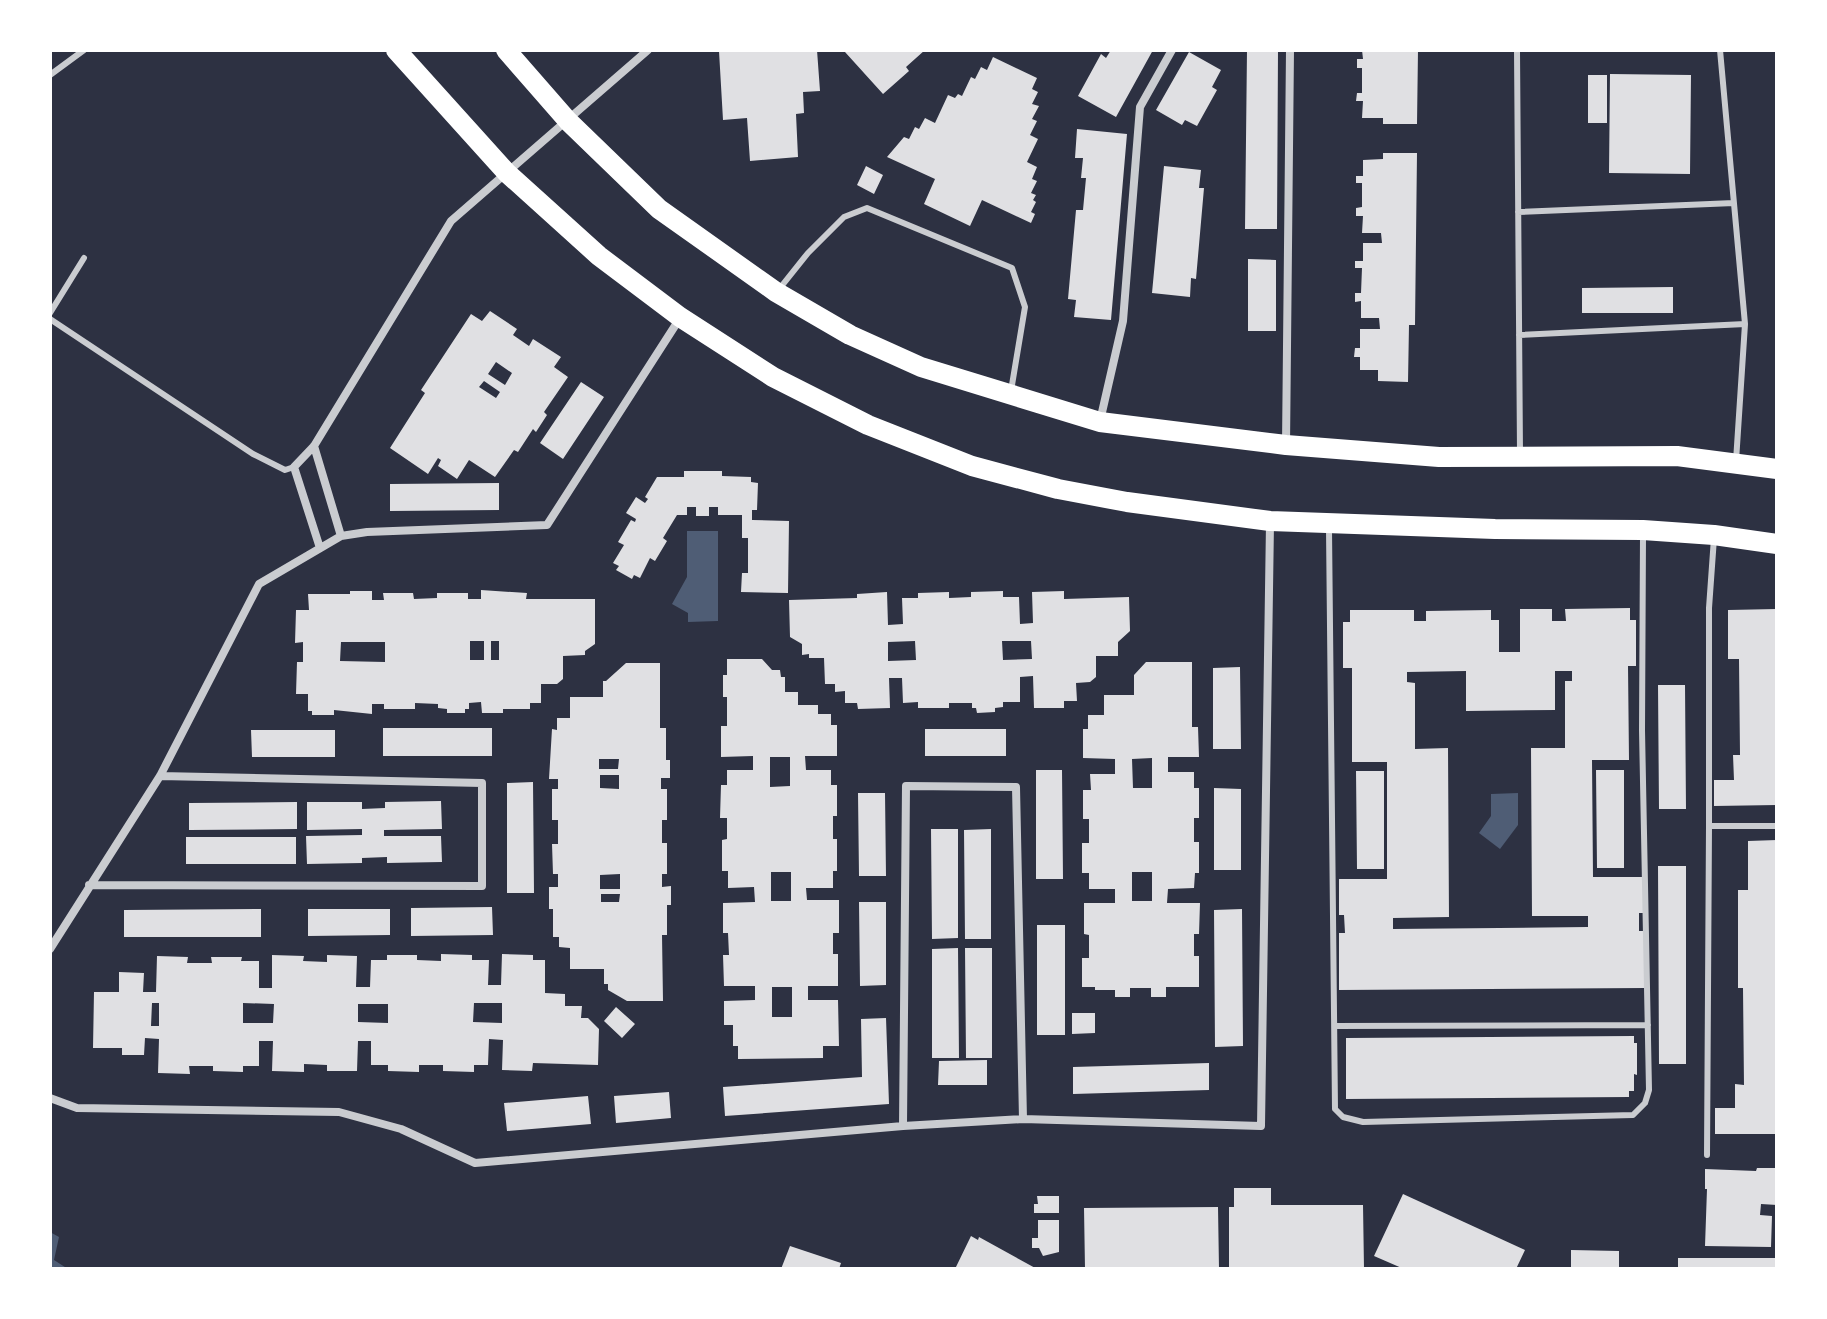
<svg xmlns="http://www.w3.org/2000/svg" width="1827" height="1319" viewBox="0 0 1827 1319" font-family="Helvetica,sans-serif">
  <rect width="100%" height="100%" fill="#2d3142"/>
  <path fill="#4f5d75" d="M687,531H718V621L688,622V613L672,604L687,577Z
    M1518,793V825L1500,849L1479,833L1491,816V794Z
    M50,1232L59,1237L54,1260L68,1269H50Z"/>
  <path fill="#e0e0e3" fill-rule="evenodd" d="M728,50H817L820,91L803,92L804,113L796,114L798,157L750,161L747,118L723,120L719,51Z
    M847,50H925L906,67L909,71L883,94L845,52Z
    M1111,50H1153L1116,117L1078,96L1101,54L1106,58Z
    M1247,50H1278L1277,229H1245Z
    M1362,50H1418L1417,124H1383V118H1362L1363,101H1356L1357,93H1362V68H1357V59H1363Z
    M1189,52L1221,70L1212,87L1217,90L1197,126L1185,120L1182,125L1156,110Z
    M993,57L1037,78L1032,89L1038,92L1032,104L1039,106L1032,119L1037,121L1030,135L1038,139L1027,162L1037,167L1032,179L1037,181L1031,193L1036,195L1033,200L1036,202L1031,212L1035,214L1031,223L982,200L970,226L924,204L935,179L887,157L904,137L909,139L915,127L919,129L925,118L935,123L948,95L955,98L958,94L962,96L971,77L975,79L981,67L987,70Z
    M1610,74L1691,75L1690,174L1609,173Z
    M1588,75H1607V123H1588Z
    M1077,129L1127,134L1111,320L1074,317L1076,300L1068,299L1076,210H1083L1086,178H1081L1083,158H1075Z
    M1383,153H1417L1415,325H1409L1408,382L1378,381V370H1360V357H1354L1355,348H1360V329H1380L1379,318H1361V301L1355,302V293H1361L1362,268H1355V261H1363V243H1382L1381,233H1362L1363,216H1356V208L1362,207V183H1356V176H1363V160L1383,159Z
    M866,166L883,175L874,194L857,185Z
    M1164,166L1201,170L1199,188H1204L1196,279L1191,278L1190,297L1152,293Z
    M1248,259L1276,260V331H1248Z
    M1673,287V313H1582V288Z
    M490,311L517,329L513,335L529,346L533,339L561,357L554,367L568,377L544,412L547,415L536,432L533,429L518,452L514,450L495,477L469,460L457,479L438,466L441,460L438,458L428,474L390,448L425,393L421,390L471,314L482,321ZM496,362L512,373L505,385L488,374ZM484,381L500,392L496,398L479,387Z
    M581,382L604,397L563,459L540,443Z
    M684,471H722V476L751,477V482L758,483L757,510H752V520L789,521L788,593L741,592L742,573H748V538H742V515H718V507H709V516H696V507H687V515H677L663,538L667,541L655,561L650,558L640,578L634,575L632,579L616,570L619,566L613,563L624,545L618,542L631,520L635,522L636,519L626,513L636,497L645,503L648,499L645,497L657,477H684Z
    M499,483V510L390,511V484Z
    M481,590L527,593L526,599H595V644L585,651V655L563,656V679L557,684H541V703H530V709H503V713H482L481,702L469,703V709H465V713H447V709L438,708V704L415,703V709H384V704H372V714L334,710V715H312V711H308V694H296L297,662H303V642L295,643L296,610H309L308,594H350V591H372V600H384L383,593H413L414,599L437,598V593H468V599H481ZM470,641H484V660H470ZM491,641H499V660H491ZM341,642H385V662L340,661Z
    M1003,591V597H1019L1020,624L1033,623L1032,592L1064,591V599L1129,597L1130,631L1118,642V656H1096V677L1090,682L1076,683L1077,701H1064V708H1034L1033,676L1020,677V702H1003V707L995,708V712L977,713L976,708H972V703H949V708H918V702L903,703L902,678H889L890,708L858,709L857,703H845V691L835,692V684H825L824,658H809V654L802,655V644L790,637L789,600L857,598V594L887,592L888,625L903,624L902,598H918V593L949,592V598L971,597V592ZM915,641L916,660L888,661V642ZM1002,641H1031L1032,659L1003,660Z
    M1630,608V620H1636V666H1628L1629,760H1592L1593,877H1644L1645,913H1639V931H1645V988L1339,990V933H1345L1344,915H1339V879H1387V762H1352V668H1343V622H1350V610H1414V621H1426V611L1491,610V620H1499V652H1520V609H1552V621H1566L1565,609ZM1466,671V711L1555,710V671H1572V681H1565V748H1531L1532,916H1588V927L1393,929V918L1449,917L1448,748L1415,749V683L1407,682V672Z
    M1777,609V805L1714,806V780H1734L1733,755H1740L1739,659H1728V610Z
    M727,659H762L772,670H780L781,677H785V692H798V705H818V714H831V725H837V756H805L806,770H831V785H837V816H833V839H837V871H833V888H806L807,900H839V933H833V954H838V986H808V1000H838L839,1046H823V1058L738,1059V1046H733V1025H724V1001L755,1000V986H724L723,955H729L728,933H723V903L755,902L754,887L728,888V871H722V840L727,839V818H720L721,785H727V770H753V756L721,757V726H727V697H723V675H727ZM770,757H790V786L770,787ZM771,872H791V901H771ZM772,987H792V1017H772Z
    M1146,662H1192V727H1198L1199,757H1168V772H1194V788H1199V818H1194V842H1199V873H1195L1194,888L1168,889L1167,903H1200L1199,934H1194V956H1199V987H1166V997H1151V988H1130V997H1115V990H1095V987H1082V958H1089V935L1084,934V903H1115V889H1089V873H1082V843H1089V819H1083V790H1091L1090,774H1115V759L1083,758V729H1088V715H1104V695H1134V675ZM1152,758V788H1133L1132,759ZM1132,872H1152V901H1132Z
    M626,663H660V728H666V760H670V778H661V789H667V820H662V843H667V874H662V887L671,886V905H667V935H662L663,1001H627L608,990V984H604V969H570V948L559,947V937H553V909H549V887H558V874H553L552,844H558V820H552V789H558V779H549L552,729L557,730V718H570V697H603V681H606ZM599,759H619L618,769H599ZM600,775H619V789L600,788ZM620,874V889H600V875ZM601,894H620L619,902H601Z
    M1240,667L1241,749H1213V668Z
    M1658,685H1685L1686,809H1659Z
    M383,728H492V756H383Z
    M925,729H1006V756H925Z
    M251,730H335V757H252Z
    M1036,770H1062L1063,879H1036Z
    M1596,770H1624V868H1597Z
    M1356,771H1384V869H1357Z
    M533,782L534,893H507V783Z
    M1214,788L1241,789V870H1214Z
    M858,793H885L886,876H859Z
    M441,801L442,829L384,830V836H441L442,862L387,863V857L362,858V863L307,864L306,836L362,835V829L307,830V802H362V809L385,808V802Z
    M297,802V829L189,830V803Z
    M931,829H958V938L932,939Z
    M991,829V939H965L964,830Z
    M186,837H296V864H186Z
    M1777,840V1134H1715V1108H1735V1084L1744,1085L1743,988H1738V890H1748V841Z
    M1658,866H1686V1064H1659Z
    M859,902H886V985L860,986Z
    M492,907L493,935L411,936V908Z
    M261,909V937H124V910Z
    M308,909H390V935L308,936Z
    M1242,909L1243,1046L1215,1047L1214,910Z
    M1037,925H1065V1035H1037Z
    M958,948L959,1058H932V949Z
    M965,948H992V1058H966Z
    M441,954L472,955V960H489L488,985H501L502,954L533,955V960H545V993L565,994V1006H582L581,1018H588L599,1029L598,1065L533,1063L532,1071L502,1070L503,1040L489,1039L488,1065H474V1072L443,1071V1065H419V1072L388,1071V1065H371V1041H358L357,1071H327V1065L304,1064V1072L272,1071L273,1041H259V1066H243V1072L213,1071V1066H189L190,1074L158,1073L159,1039L145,1038L144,1055H122V1048H93L94,992H119V972L144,973L143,992H156L157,956L188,957L187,963H212L211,957H242L241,961H259V988H272V955L304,956L303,961L327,962V955L357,956L356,987H370L371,960H387V955H417V960L441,961ZM152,1003H159V1026H151ZM243,1003L274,1004L273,1023H243ZM474,1003H502V1023L473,1022ZM358,1004H388V1023L358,1022Z
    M616,1007L635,1024L622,1038L604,1021Z
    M1072,1013H1095V1033L1072,1034Z
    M886,1018L889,1104L725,1116L723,1087L862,1077L861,1019Z
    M1634,1036V1043H1637V1075L1634,1074V1091H1629V1097L1346,1099V1038Z
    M987,1060V1085H938L939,1061Z
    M1209,1063V1090L1073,1094V1067Z
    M669,1092L671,1118L616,1123L614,1096Z
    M588,1096L591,1124L507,1131L504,1103Z
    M1757,1168H1777V1205L1761,1204L1760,1215L1772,1216L1771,1247L1705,1246L1707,1189H1705V1169L1756,1171Z
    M1234,1188H1271V1205H1363L1364,1269H1229V1207H1234Z
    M1403,1194L1525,1250L1516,1269H1404L1374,1256Z
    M1037,1196H1059V1213H1034V1204H1038Z
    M1218,1207L1219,1269H1085L1084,1208Z
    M1038,1220H1059V1252L1043,1256L1039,1248H1032V1238H1038Z
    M971,1236L978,1240L979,1237L1037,1269H955Z
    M790,1246L841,1263L839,1269H781Z
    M1571,1250L1619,1251V1269L1571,1267Z
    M1678,1258H1777V1269H1678Z"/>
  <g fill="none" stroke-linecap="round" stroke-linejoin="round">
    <path stroke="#caccd0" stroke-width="6" d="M1517,50L1520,453
      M1720,50L1745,324L1736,461
      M50,75L84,50
      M1518,212L1734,203
      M780,288L808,253L844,217L867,208L1012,268L1025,307L1011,391
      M50,313L84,258
      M50,319L253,454L285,470L294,467
      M1519,335L1745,324
      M1329,529L1335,1109L1343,1117L1363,1122L1633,1115L1645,1103L1649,1090L1642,730L1643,535
      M1709,826V608L1714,538
      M1335,1026L1648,1025
      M1707,1155L1709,826H1777"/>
    <path stroke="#caccd0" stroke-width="8" d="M1100,421L1123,321L1140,107L1172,50
      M1286,445L1290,50
      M314,446L341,536
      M320,548L294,467L314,446L451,221L648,50
      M89,885L482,886V783L160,776
      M50,949L160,776L259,584L341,536L367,532L547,525L680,318
      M50,1098L77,1108L339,1112L401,1129L475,1163L903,1126L1023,1119L1261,1126L1270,523
      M903,1126L906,786L1016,787L1023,1119"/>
    <path stroke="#fff" stroke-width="20" d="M396,50L507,173L599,256L680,317L773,377L868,425L972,466L1058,489L1127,502L1270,521L1495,529L1643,530L1714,535L1777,544
      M506,50L568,121L659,209L776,292L850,335L921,367L1100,422L1286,445L1439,457L1677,456L1777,469"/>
  </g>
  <rect width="1827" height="1319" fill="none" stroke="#ffffff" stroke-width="104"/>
</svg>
